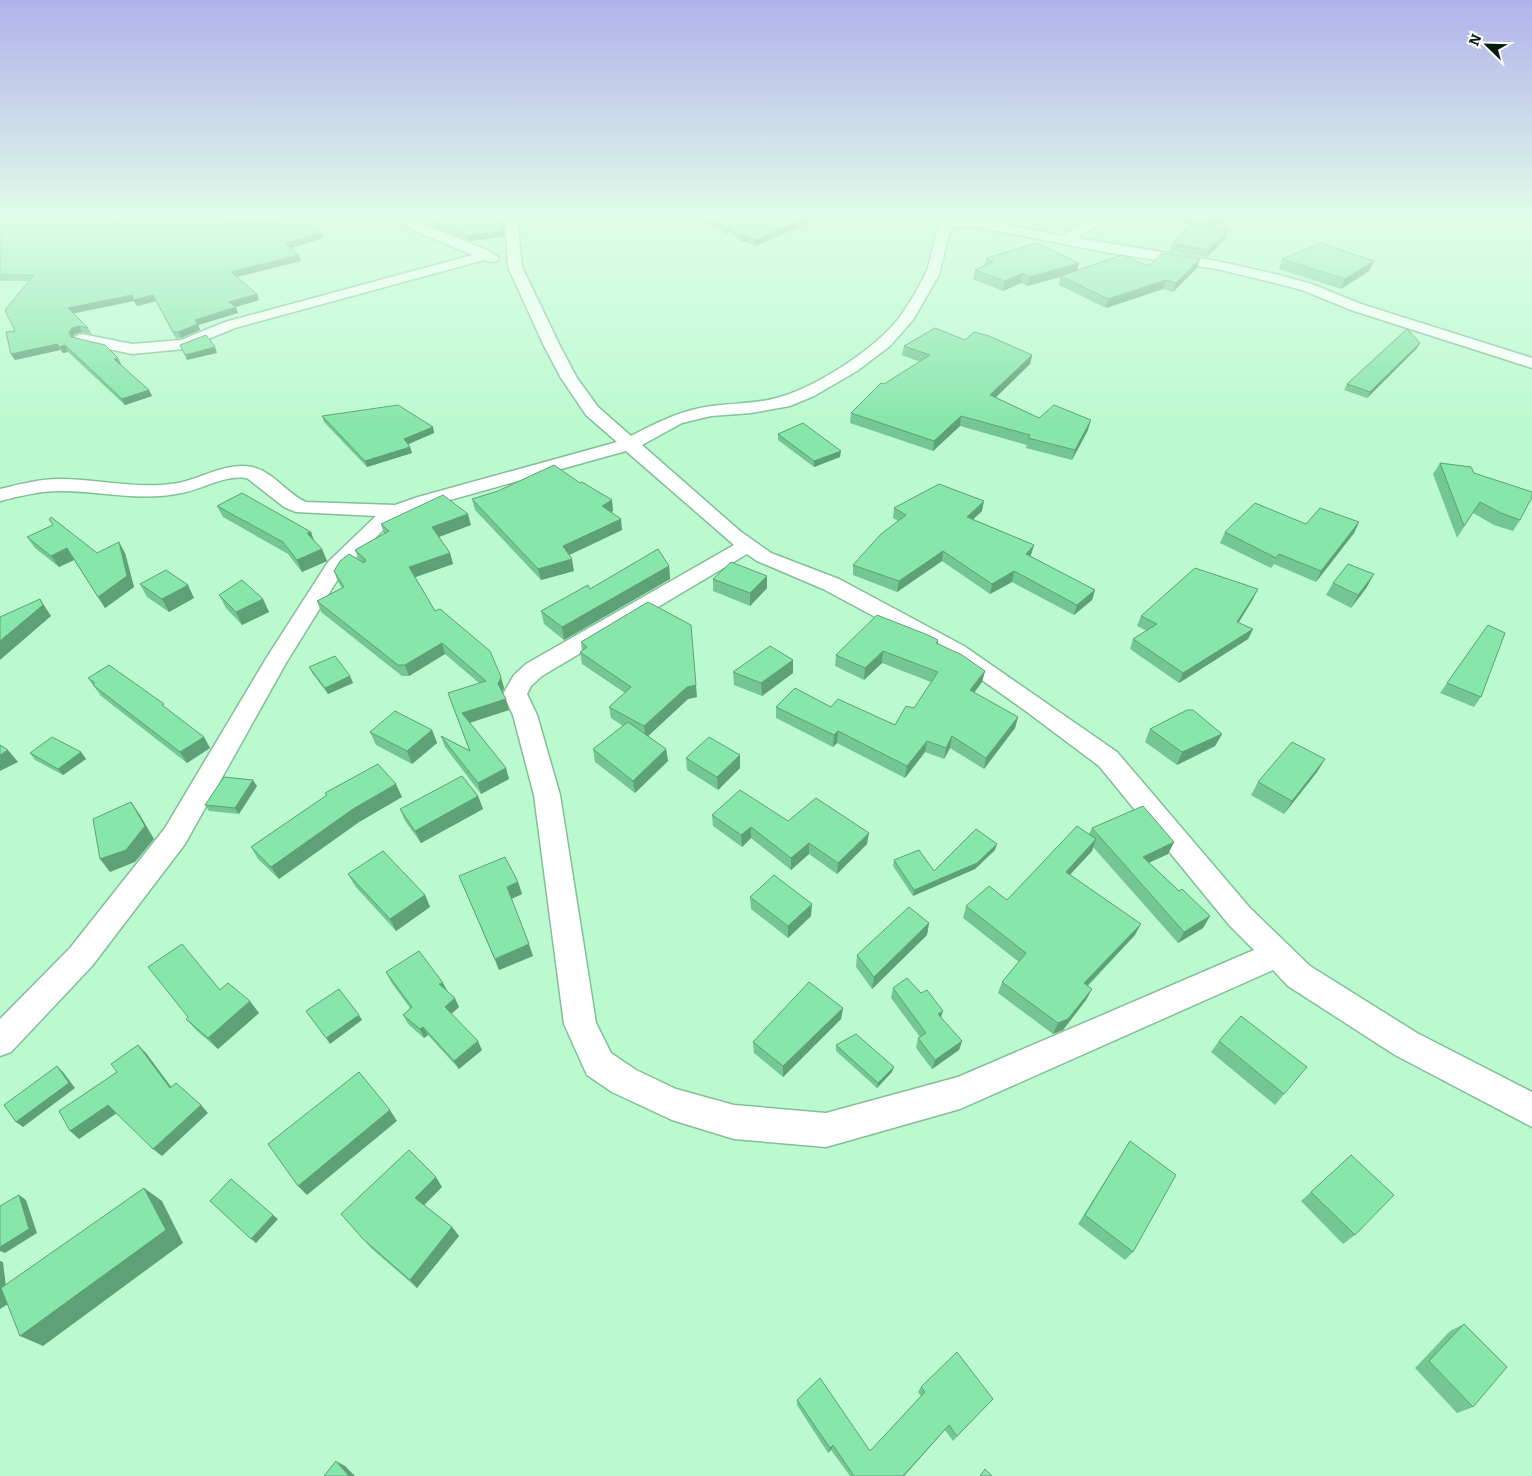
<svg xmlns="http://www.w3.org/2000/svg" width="1532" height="1476" viewBox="0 0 1532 1476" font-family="Bitter,serif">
  <rect width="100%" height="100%" fill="#bbfacf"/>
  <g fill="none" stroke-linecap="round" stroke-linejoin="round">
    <g stroke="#82bf97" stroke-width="3">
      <path id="street" d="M389,217H406L491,252L499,258L497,261L492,262L484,260L235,328L184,349L132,354L76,342L74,339L76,336L82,334L132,344L181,340L225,322L472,255L390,220Z
        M505,217H517L522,267L560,346L577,378L598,407L631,436C658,422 681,410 712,406C735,403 758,404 780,397C818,386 875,349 899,318C908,305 918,289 925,275C933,257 931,240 943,222L972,218L1062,236L1096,217H1112L1077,238L1217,261L1275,274L1312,284L1361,304L1532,358V368L1351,310L1302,290L1267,281L1217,269L1110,253L972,226L952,228L949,234L939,275L913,320L890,346L857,371L814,396L790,406L751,413L711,416L682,423L642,445L740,531L771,553L839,579L964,646L1117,752L1250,908L1310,966L1417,1033L1532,1092V1127L1395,1055L1288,986L1273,970L960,1109L826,1147L734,1139L672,1120L612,1092L587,1075L564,1024L534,795L513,715L503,694L514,675L526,664L734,545L626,451L432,505L404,515L384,529L343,571L286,663L185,844L92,966L11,1052L0,1056V1019L70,948L165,828L267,657L328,562L376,516L296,512L284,507L247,478C224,474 200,491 176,494C138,501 99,491 61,491C40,491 20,496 0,501V489C20,484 40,479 60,479C99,479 139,490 178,483C203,478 226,462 252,467C273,471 287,494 306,502L395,505L418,497L617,442L586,415L561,378L544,346L508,267ZM747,554L757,561L823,589L948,656L1027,712L1099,766L1230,926L1254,950L958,1077L826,1113L734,1105L676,1089L636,1070L611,1053L596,1023L560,795L537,715L527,694L531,686L542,676Z"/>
    </g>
    <use href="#street" fill="#fff" fill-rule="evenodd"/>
  </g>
  <path fill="#74c692" d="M0,217H111L110,221H209L213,217H232L231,224L265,223L324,238L291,248L301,261L236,277L257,294L259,300L235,307L238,313L198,325L200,330L181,338L176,339L156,301L137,306L134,301L74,313L88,328L92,334L82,332L75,334L73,337L121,364H120L149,390L152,396L125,405L68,352L63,353L60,350L15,360L11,354L15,331L29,281H0Z
    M693,217H816V220L755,246L747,242H742L729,232L726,234Z
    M1173,217H1245L1213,227L1228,231L1226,238L1207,257L1170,251L1172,244L1191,227Z
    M431,221L504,237L468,241L432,226Z
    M986,258L1078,270L1149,266L1197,268L1173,292L1163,289L1106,308L1059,285L1060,277L1027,286L1021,283L1003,291L973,279L975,270L985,265Z
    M1282,259L1374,261L1369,271L1341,289L1279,269Z
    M965,340L1032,355L1030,364L996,397L1039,418L1088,430L1072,460L1026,448L1027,445L960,426L933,451L850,423L851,413L920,362L902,355L904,346Z
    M1420,343L1417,348L1367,398L1344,390L1347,384Z
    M322,416L433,427L434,433L409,444L412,453L367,467L324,422Z
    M778,434L840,457L814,467L778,440Z
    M1440,463L1474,473L1520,520L1513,531L1494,525L1473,513L1457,538L1433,474Z
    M472,499L613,511L611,512L622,530L569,555L574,571L541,580L475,510Z
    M217,506L311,532L314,541L322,549L327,561L302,572L288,554L223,517Z
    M894,508L982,511L973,519L1034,545L1030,556L1095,590L1092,600L1074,615L1012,582L990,594L942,561L897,592L853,575V565L898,521L893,518Z
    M1359,522L1354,533L1316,582L1274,564L1271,568L1220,543L1225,532L1306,524Z
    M381,524L471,525L439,537L450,553L453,564L415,577L435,611L504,688L502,692L509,710L470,723L506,768L509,779L481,794L445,747L441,736L469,750L448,693L479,683L445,654L409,676H402L321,612L317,601L342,588L338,582L334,571L359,560L355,550L384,534Z
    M27,537L97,553H125L134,587L105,608L74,560L59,567L35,548Z
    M669,566L670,579L564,640L544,624L541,611L590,589Z
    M713,579L767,588L750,606L713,591Z
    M1333,583L1367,587L1351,608L1326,595Z
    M140,584L194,598L169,612L147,597Z
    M219,595L263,599L269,612L242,625L226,608Z
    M1253,599L1238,623L1253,629L1248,639L1179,683L1130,649L1133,639L1147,631L1137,626L1141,616Z
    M938,640V643L985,671L982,682L974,693L1018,717L1015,728L984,769L950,748L944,759L925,752L905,778L837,743L833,747L776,718V707H831L895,725L914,708L931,682L882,663L864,680L835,666L836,655Z
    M581,642L697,697L688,699L648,736L666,749L668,761L635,793L595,762L593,749L623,726L611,718L609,707L625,693L582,664L580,652L582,651Z
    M793,660V673L762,696L734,685L733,672Z
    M309,667L350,676L353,683L328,694L312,673Z
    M88,678L204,737L210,748L187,763L101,696Z
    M1447,683L1481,697L1474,707L1440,693Z
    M1150,729L1222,734L1215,746L1177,765L1145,742Z
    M432,730L437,743L412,764L376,745L370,732Z
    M81,752L86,759L63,775L35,760L30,753Z
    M740,755V768L718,790L687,770L686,758Z
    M1325,759L1317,772L1284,814L1251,795L1258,782Z
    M257,786L239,814L209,811L205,805Z
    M325,793L402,797L359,822L279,879L258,859L251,847L326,796Z
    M478,796L483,809L421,843L405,821L400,809Z
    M712,815L788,821L867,844L837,874L809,854L791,870L751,838L742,847L713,826Z
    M1092,828L1174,842L1168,854L1149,863L1179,891L1210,916L1203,928L1178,943L1093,847L1092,851L1070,875L1135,935L1088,986L1092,989L1086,1000L1063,1030L1053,1034L998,993L1002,982L1019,962L963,918L966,906L1007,900L1089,834Z
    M995,850L975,869L913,896L893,866L894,860L934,871Z
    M348,874L425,895L430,907L396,931L355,886Z
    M459,876L518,882L522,894L511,899L533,956L499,970Z
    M750,897L811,916L788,938L751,909Z
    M929,923L927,935L872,989L856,967L857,955Z
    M386,972L447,992L459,1007L451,1014L482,1050L459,1069L428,1035L424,1038L408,1024L403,1015L410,1008L391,982Z
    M893,988L962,1041L959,1050L932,1069L916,1048L918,1038L920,1037L891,998Z
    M220,990L259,1013L218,1049L196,1030L186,1019Z
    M843,1008L841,1019L783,1077L754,1053L753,1042Z
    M1219,1041L1284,1094L1275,1105L1211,1052Z
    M836,1045L892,1072L877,1088L836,1051Z
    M1130,1141L1133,1252L1125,1260L1078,1224Z
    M1351,1155L1355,1235L1343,1244L1301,1201Z
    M442,1187L424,1205L452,1227L459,1236L417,1288L371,1248L363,1239Z
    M1464,1324L1473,1407L1457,1413L1415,1368L1450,1331Z
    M921,1387L993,1399L953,1441L945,1430L904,1476H850L831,1450L828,1453L797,1405V1400L870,1451L921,1396L918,1392Z"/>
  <path fill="#5ea177" d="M107,217H111L109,228L106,222Z
    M229,217H232L230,230L228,225Z
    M503,217L504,237L468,241L467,235Z
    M809,217H816V220L755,246V240Z
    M1223,217H1245L1199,230L1201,223Z
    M729,226V232L726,234V228Z
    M1228,231L1226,238L1207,257L1209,250Z
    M322,233L324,238L288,249L286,243Z
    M742,236H747V242H742Z
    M299,255L301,261L233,278L231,272Z
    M1200,259L1197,268L1173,292L1176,283Z
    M1374,261L1369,271L1341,289L1345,279Z
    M1079,263L1077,272L1061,276L1060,277L1027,286L1029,277Z
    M1023,273L1021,283L1003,291L1005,281Z
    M1166,280L1163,289L1106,308L1108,299Z
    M257,294L259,300L232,308L229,302Z
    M132,295H153L156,301L137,306L134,301L71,314L68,308Z
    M236,307L238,313L198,325L200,330L181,338L178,332L195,320Z
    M79,326L82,332L75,334L72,338L74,343L69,332L72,328Z
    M1420,343L1417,348L1367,398L1370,392Z
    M57,344L60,350L15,360L11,354Z
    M65,345L68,352L63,353L60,347Z
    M215,347L217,353L187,360L185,355Z
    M1032,355L1030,364L988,405L990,395Z
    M118,358L121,364L117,365L114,359Z
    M149,390L152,396L125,405L122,399Z
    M961,416L960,426L933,451L934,441Z
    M1091,420L1088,430L1072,460L1075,450Z
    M433,427L434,433L406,445L404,439Z
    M410,447L412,453L367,467L365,461Z
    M841,451L840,457L814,467V461Z
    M612,500L613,511L603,517L602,506Z
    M984,501L982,511L965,527L967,517Z
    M468,514L471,525L436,538L432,527Z
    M621,519L622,530L565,557L563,546Z
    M1359,522L1354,533L1316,582L1321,571Z
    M311,532L315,544L307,533Z
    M119,542L125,553L134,587L105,608L98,597Z
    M1034,545L1031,555L1024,564L1026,554Z
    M67,548L74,560L59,567L51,556Z
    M322,549L327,561L302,572L297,560Z
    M943,551L942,561L897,592L899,581Z
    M450,553L453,564L413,578L409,567Z
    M572,559L574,571L541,580L538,569Z
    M669,566L670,579L564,640L562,627Z
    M1014,571L1012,582L990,594L992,584Z
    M1374,574L1367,587L1351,608L1358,595Z
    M767,576V588L750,606V593Z
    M188,585L194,598L169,612L162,599Z
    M1258,589L1253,599L1233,632L1237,622Z
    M1095,590L1092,600L1074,615L1077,605Z
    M40,599L51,616L0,660V641Z
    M263,599L269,612L242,625L236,612Z
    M1253,629L1248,639L1179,683L1183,673Z
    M442,643L445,654L409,676L405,665Z
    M883,651L882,663L864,680L865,668Z
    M793,660V673L762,696L761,683Z
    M985,671L982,682L967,702L970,690Z
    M350,676L353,683L328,694L325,688Z
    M501,677L504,688L501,695L498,684Z
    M696,685L697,697L688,699L646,738L644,726L687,687Z
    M506,699L509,710L465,724L462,713Z
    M1018,717L1015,728L984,769L986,758Z
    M432,730L437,743L412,764L407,751Z
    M838,731L837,743L833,747L834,735Z
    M1222,734L1215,746L1177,765L1182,752Z
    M952,736L950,748L944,759L946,748Z
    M204,737L210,748L187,763L180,752Z
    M927,741L925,752L905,778L907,766Z
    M666,749L668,761L635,793L633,781Z
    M8,750L18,762L0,771V755Z
    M81,752L86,759L63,775L58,769Z
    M740,755V768L718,790L717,777Z
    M1325,759L1317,772L1284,814L1292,801Z
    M506,768L509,779L481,794L478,783Z
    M253,780L257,786L239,814L235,808Z
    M396,784L402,797L359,822L279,879L271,867L353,809Z
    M478,796L483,809L421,843L415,831Z
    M131,802L140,815L154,839L135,862L110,872L100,859Z
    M751,827V838L742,847L741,835Z
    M869,833L867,844L837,874L838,863Z
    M1096,839L1092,851L1061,884L1066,872Z
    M1174,842L1168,854L1137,868L1143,857Z
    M809,843V854L791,870V858Z
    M997,844L995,850L975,869L913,896L914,890Z
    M518,882L522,894L511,899L507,887Z
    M425,895L430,907L396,931L390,919Z
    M812,904L811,916L788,938V926Z
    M1210,916L1203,928L1178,943L1184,932Z
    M929,923L927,935L872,989L874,977Z
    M1141,924L1135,935L1079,994L1084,983Z
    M529,944L533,956L499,970L495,959Z
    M443,983L448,992L439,984Z
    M1092,989L1086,1000L1063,1030L1053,1034L1058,1023Z
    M455,998L459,1007L449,1016L445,1007Z
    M250,1001L259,1013L218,1049L208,1038Z
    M843,1008L841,1019L783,1077V1066Z
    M943,1011L940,1021L938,1014Z
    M359,1015L362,1020L330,1044L326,1038Z
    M423,1027L428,1035L424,1038L420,1029Z
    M478,1041L482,1050L459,1069L454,1061Z
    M962,1041L959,1050L932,1069L935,1060Z
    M138,1045L146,1053L178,1096L170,1088Z
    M57,1066L63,1072L75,1088L23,1127L16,1122Z
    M894,1067L892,1072L877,1088L878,1083Z
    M108,1105L117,1113L79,1139L70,1131Z
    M201,1105L208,1113L162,1156L153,1149Z
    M390,1110L397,1121L307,1195L298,1186Z
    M436,1177L442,1187L422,1207L415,1198Z
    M144,1188L162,1201L183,1243L43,1346L20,1336Z
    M19,1195L26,1200L37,1233L5,1253L0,1251V1247Z
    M273,1215L278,1219L256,1243L251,1239Z
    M452,1227L459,1236L417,1288L410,1280Z
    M0,1261L3,1262L8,1304L0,1309Z
    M949,1425L904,1476H903Z
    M833,1445L831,1450L828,1453L830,1448Z
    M336,1461L345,1466L355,1476H349Z"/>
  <path fill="#87e6aa" stroke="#5ea177" d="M0,217H107L106,222L126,217H203L209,221L213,217H229L228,225L261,218L265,223L287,217H299L322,233L286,243L299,255L231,272L257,294L229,302L236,307L195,320L198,324L178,332H173L153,295L134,300L132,295L68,308L88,328L79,326L72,328L69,332L71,337L105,345L118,358L114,359L149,390L122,399L65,345L60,347L57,344L11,354L6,332L15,331L5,310L34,275H0Z
    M455,217H502L503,232L467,235L431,221Z
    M704,217H809L755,240L747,236H742L729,226L726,228Z
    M1188,217H1223L1201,223L1228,231L1209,250L1172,244L1188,228L1199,222Z
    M1037,243L1079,263L1029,277L1023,273L1005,281L975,270L993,262L986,258Z
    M1320,243L1374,261L1345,279L1282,259Z
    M1162,253L1200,259L1176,283L1166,280L1108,299L1061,276L1122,255L1149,266Z
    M935,328L965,340L974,332L989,336L1032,355L990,395L1039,418L1054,405L1091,420L1075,450L1028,438L1030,435L961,416L934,441L851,413L881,383L884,384L930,355L904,346Z
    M1407,329L1420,343L1370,392L1347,384Z
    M206,335L215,347L185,355L180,345Z
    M398,405L433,427L404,439L410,447L365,461L322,416Z
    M803,423L841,451L814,461L778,434Z
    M1440,463L1471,467L1474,473L1532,492V497L1520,520L1501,513L1480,502L1464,526Z
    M554,465L580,483L582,482L612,500L602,506L621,519L563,546L572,559L538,569L472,499L498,491Z
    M939,484L984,501L967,517L1034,545L1026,554L1095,590L1077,605L1014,571L992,584L943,551L899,581L853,565L881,534L906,515L894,508Z
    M242,493L311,532L307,533L322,549L297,560L283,542L217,506Z
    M443,495L468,514L432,527L450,553L409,567L435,611L440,609L490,651L501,677L498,684L506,699L462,713L506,768L478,783L441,736L470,751L448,693L486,681L442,643L405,665H398L317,601L344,587L334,571L340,561L349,554L364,563L366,560L355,550L389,531L381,524Z
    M1255,503L1306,524L1320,508L1359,522L1321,571L1279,554L1276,558L1225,532Z
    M51,517L97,553L119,542L127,576L98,597L67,548L51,556L27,537L53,525L49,519Z
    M658,549L669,566L562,627L541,611L588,585L590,589Z
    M731,562L767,576L750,593L713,579Z
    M1348,564L1374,574L1358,595L1333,583Z
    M1195,568L1258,589L1237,622L1253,629L1183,673L1133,639L1157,624L1141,616Z
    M166,570L188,585L162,599L140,584Z
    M242,580L263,599L236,612L219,595Z
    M40,599L43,605L0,641V617Z
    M648,602L691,625L696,685L687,687L644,726L609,707L631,687L580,652L587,647L581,642Z
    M877,615L928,635L938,640L936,643L962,655L985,671L970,690L1018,717L986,758L952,736L946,748L927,741L907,766L838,731L834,735L776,707L795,688L831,707L838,699L895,725L906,706L914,708L938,672L883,651L865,668L836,655Z
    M1488,625L1505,633L1481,697L1447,683Z
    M770,646L793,660L761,683L733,672Z
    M335,656L350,676L325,688L309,667Z
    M109,665L164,704L162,705L204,737L180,752L93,685L95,683L88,678Z
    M1187,710H1193L1222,734L1182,752L1150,729Z
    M395,711L432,730L407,751L370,732Z
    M628,722L666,749L633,781L593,749Z
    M52,737L81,752L58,769L30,753Z
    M709,737L740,755L717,777L686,758Z
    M1292,742L1325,759L1292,801L1258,782Z
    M0,745L8,750L0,755Z
    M378,764L396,784L353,809L271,867L251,847L327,795L325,793Z
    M462,776L478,796L415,831L400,809Z
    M224,777L253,780L235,808L205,805Z
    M740,790L788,821L816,798L869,833L838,863L809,843L791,858L751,827L741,835L712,815Z
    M131,802L145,826L126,850L100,859L93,819Z
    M1143,806L1174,842L1143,857L1179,891L1182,889L1210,916L1184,932L1092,828Z
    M1077,826L1096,839L1066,872L1141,924L1084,983L1092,989L1068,1019L1058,1023L1002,982L1026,953L966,906L989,886L1007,900Z
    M976,829L997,844L977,863L914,890L894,860L919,850L934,871Z
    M383,851L425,895L390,919L348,874Z
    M505,857L518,882L507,887L529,944L495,959L459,876Z
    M774,875L812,904L788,926L750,897Z
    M909,907L929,923L874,977L857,955Z
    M182,944L220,990L228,983L250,1001L208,1038L186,1019L188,1017L148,967Z
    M419,951L443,983L439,984L455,998L445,1007L478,1041L454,1061L423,1027L420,1029L403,1015L412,1007L386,972Z
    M907,978L921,993L927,990L943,1011L938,1014L962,1041L935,1060L918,1038L926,1033L893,988Z
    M809,982L843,1008L783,1066L753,1042Z
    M339,989L359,1015L326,1038L306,1011Z
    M1241,1016L1307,1067L1284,1094L1219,1041Z
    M856,1034L894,1067L878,1083L836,1045Z
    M138,1045L170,1088L176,1083L201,1105L153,1149L108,1105L70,1131L59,1111L117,1072L111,1064Z
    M57,1066L69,1083L16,1122L4,1105Z
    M359,1072L390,1110L298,1186L268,1144Z
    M1130,1141L1176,1175L1133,1252L1085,1215Z
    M409,1150L436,1177L415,1198L452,1227L410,1280L363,1239L341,1214Z
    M1351,1155L1394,1195L1355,1235L1311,1192Z
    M231,1179L273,1215L251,1239L210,1201Z
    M144,1188L166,1230L20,1336L1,1288Z
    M19,1195L29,1229L0,1247V1206Z
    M1464,1324L1507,1367L1473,1407L1429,1361Z
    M957,1352L993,1399L957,1436L949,1425L903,1476H854L833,1445L830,1448L797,1400L820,1378L870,1451L925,1392L921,1387Z
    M336,1461L349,1476H324Z
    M985,1469L992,1476H980Z"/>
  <linearGradient id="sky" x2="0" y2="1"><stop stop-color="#b1b1ea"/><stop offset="0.51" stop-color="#e0fde9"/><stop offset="1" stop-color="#e0fde9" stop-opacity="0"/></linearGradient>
  <rect width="1532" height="424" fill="url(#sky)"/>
  <g transform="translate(1487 45) rotate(293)" stroke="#ffffff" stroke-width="4" paint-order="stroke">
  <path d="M0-4L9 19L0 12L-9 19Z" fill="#051d0f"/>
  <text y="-8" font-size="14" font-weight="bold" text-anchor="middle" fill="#051d0f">N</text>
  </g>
</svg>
